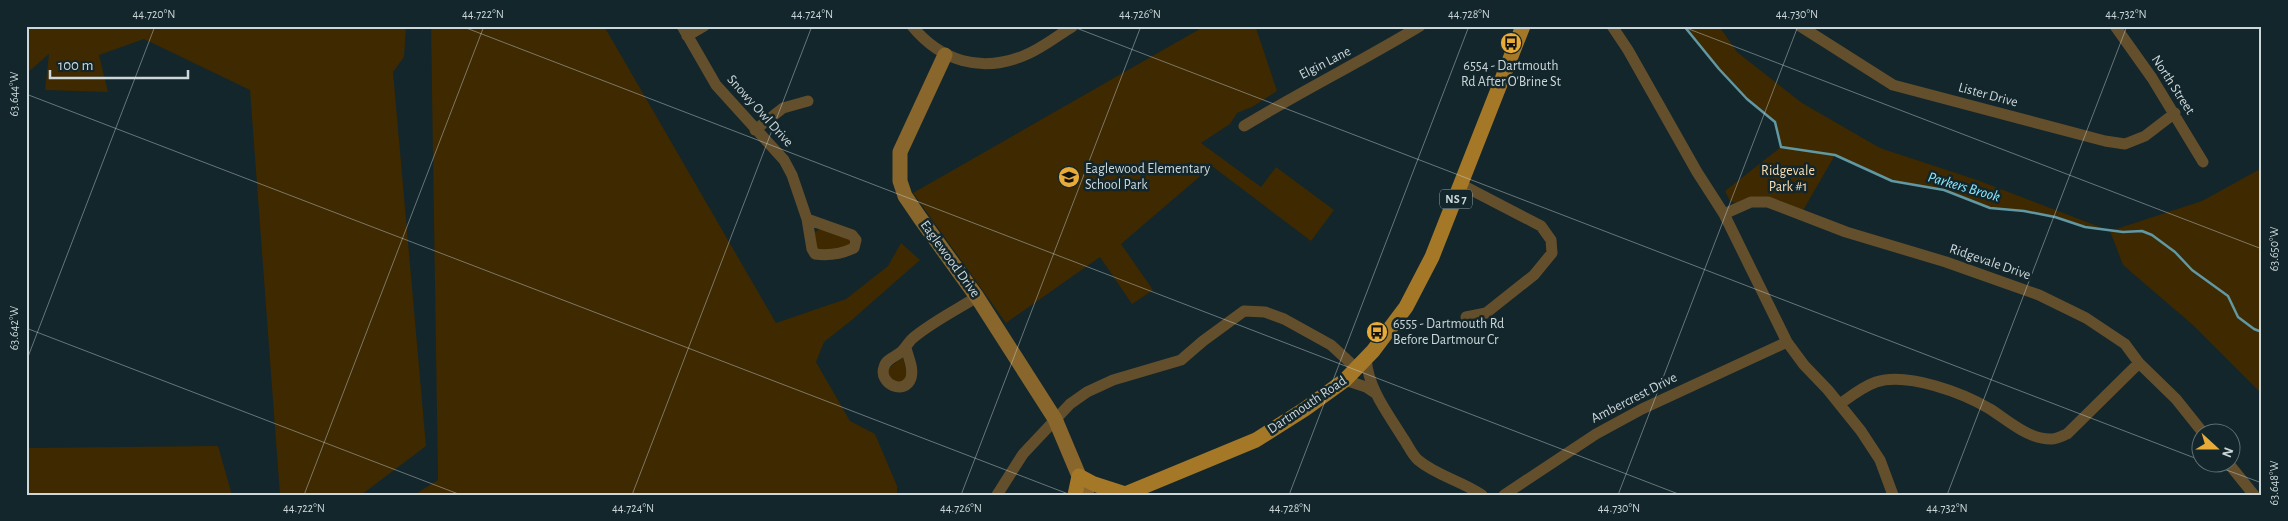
<svg xmlns="http://www.w3.org/2000/svg" width="2288" height="521" viewBox="0 0 2288 521" font-family="'Alegreya Sans',sans-serif">
  <rect width="100%" height="100%" fill="#13262b"/>
  <path fill="#3e2901" d="M26,26H406L404,57L393,72L426,446L361,495H280L250,90L144,39L99,55L108,92L45,90L49,54L26,74Z
    M431,26H604L776,323L846,299L888,266L901,243L920,260L853,319L824,342L816,362L850,421L875,434L897,486V495H414L438,480Z
    M1205,26H1258L1256,28L1277,91L1252,107L1237,113L1230,124L1201,143L1261,187L1276,167L1334,210L1311,241L1212,166L1121,244L1153,290L1132,304L1100,257L1006,323L913,193Z
    M1684,26H1719L1737,52L1802,103L1880,148L1977,180L2110,231L2202,201L2262,168V394L2194,326L2123,265L2110,231L2085,227L2055,217L2024,211L1990,208L1944,190L1892,181L1835,155L1801,214L1750,197L1735,203L1730,201L1725,191L1781,147L1775,122L1747,99L1723,74Z
    M820,229L849,237V247L816,251L812,234Z
    M903,357L907,374L904,381L895,384L888,376V369Z
    M218,446L232,495H26V448Z"/>
  <g fill="none" stroke-linecap="round" stroke-linejoin="round">
    <path stroke="#6098a4" stroke-width="2.5" d="M1684,26L1719,69L1747,99L1775,122L1781,147L1835,155L1892,181L1944,190L1990,208L2024,211L2055,217L2085,227L2123,232L2142,231L2152,235L2175,252L2192,270L2228,296L2238,317L2254,329L2262,332"/>
    <path stroke="#644f2c" stroke-width="11" d="M682,26L716,85L784,160L792,175L807,219L812,249L815,254C829,256 841,254 854,248L856,240L852,235L807,219
      M912,26C941,61 980,73 1023,56C1041,49 1057,36 1073,26
      M1612,26L1628,50L1697,172L1724,214L1787,342L1804,365L1828,390L1861,431L1880,460L1893,495
      M1800,26L1893,85L2105,141L2125,144L2145,136L2175,113
      M2115,26L2152,78L2203,162
      M687,36L704,26
      M1244,126C1302,91 1362,61 1420,26
      M755,130L783,108L808,101
      M1462,185L1541,226L1551,240L1552,253L1534,275L1486,313L1466,317
      M1724,214L1751,202H1768L1846,232L1946,262L2039,295L2086,318L2125,344L2139,363L2176,399L2204,434
      M906,348C908,357 914,368 911,378C905,396 878,384 884,367C886,359 895,357 901,352C906,348 908,342 913,338C932,322 956,310 977,297
      M1366,359C1369,390 1387,412 1403,438C1408,445 1412,455 1418,460C1437,476 1462,481 1482,495
      M1345,380L1366,387L1375,393
      M1840,404C1851,396 1862,387 1876,382C1908,372 1963,393 1990,409C2009,421 2029,440 2052,439C2056,439 2062,436 2067,434L2139,363
      M2229,464L2254,495
      M997,495L1023,454L1070,404L1087,392L1113,380L1181,360L1203,341L1244,311L1265,312L1284,319L1331,345L1357,369
      M1504,495L1596,434L1642,409L1787,342"/>
    <path stroke="#88662c" stroke-width="15" d="M945,55L900,152V181L905,196L920,218L977,297L1055,419L1087,495"/>
    <path stroke="#a57828" stroke-width="15" d="M1075,495L1079,476L1094,484L1125,494
      M1123,495L1256,440L1305,409L1345,380L1373,351L1406,307L1432,257L1523,26"/>
  </g>
  <path fill="none" stroke="#ccd7da" stroke-width="1" stroke-opacity="0.45" d="M461,26L1681,495M1071,26L2200,460M1681,26L2262,249M26,94L1071,495M26,328L461,495M26,362L155,26M2210,464L2262,483M304,495L484,26M632,495L812,26M961,495L1141,26M1289,495L1469,26M1618,495L1798,26M1947,495L2127,26"/>
  <defs>
    <g id="bus-disc" transform="scale(1.125)"><circle r="9.5" fill="#e9ab38" stroke="#13262b"/><path d="M-5-6H5V4H4V6H2V4H-2V6H-4V4H-5ZM-3.5-4V0h7V-4ZM-3.5 1.2v1.5H-2V1.2ZM2 1.2v1.5H3.5V1.2Z" fill="#111"/></g>
    <g id="school-disc" transform="scale(1.125)"><circle r="9.5" fill="#e9ab38" stroke="#13262b"/><path d="M0-5L7-2L0 1L-7-2ZM-4 1L0 2.5L4 1V4Q0 6-4 4Z" fill="#111"/></g>
  </defs>
  <g fill-rule="evenodd">
    <use href="#bus-disc" x="1511" y="43"/>
    <use href="#school-disc" x="1069" y="177"/>
    <use href="#bus-disc" x="1377" y="332"/>
  </g>
  <g text-anchor="middle" dominant-baseline="central" stroke-width="5" stroke-linejoin="round" paint-order="stroke">
    <rect fill="#13262b" stroke="#94a2a6" stroke-width="1" x="1440" y="189.5" width="32" height="19" rx="4"/>
    <g font-size="12" font-weight="bold" fill="#ccd7da">
      <text x="1456" y="199">NS 7</text>
    </g>
    <g font-size="14" fill="#ccd7da" stroke="#13262b">
      <text transform="translate(1325 63) rotate(-27)">Elgin Lane</text>
      <text transform="translate(2173 85) rotate(57)">North Street</text>
      <text transform="translate(1988 95) rotate(15)">Lister Drive</text>
      <text transform="translate(760 111) rotate(48)">Snowy Owl Drive</text>
      <text transform="translate(950 259) rotate(54)">Eaglewood Drive</text>
      <text transform="translate(1990 262) rotate(19)">Ridgevale Drive</text>
      <text transform="translate(1634 398) rotate(-27)">Ambercrest Drive</text>
      <text transform="translate(1307 405) rotate(-34)">Dartmouth Road</text>
    </g>
    <g font-size="14" fill="#ccd7da" stroke="#13262b" text-anchor="start">
      <text x="1511" y="66" text-anchor="middle">6554 - Dartmouth<tspan x="1511" dy="16">Rd After O'Brine St</tspan></text>
      <text x="1085" y="169">Eaglewood Elementary<tspan x="1085" dy="16">School Park</tspan></text>
      <text x="1393" y="324">6555 - Dartmouth Rd<tspan x="1393" dy="16">Before Dartmour Cr</tspan></text>
    </g>
    <g font-size="14" fill="#fbdfb4" stroke="#13262b">
      <text x="1788" y="171">Ridgevale<tspan x="1788" dy="16">Park #1</tspan></text>
    </g>
    <g font-size="15" font-style="italic" fill="#8beaff" stroke="#13262b">
      <text transform="translate(1964 187) rotate(16)">Parkers Brook</text>
    </g>
  </g>
  <rect width="2288" height="521" fill="none" stroke="#13262b" stroke-width="55"/>
  <g transform="translate(2216 448) rotate(111)"><circle r="24" fill="#13262b" stroke="#5d6d71"/>
  <path d="M0-4L9 19L0 12L-9 19Z" fill="#e9ab38"/>
  <text y="-8" font-size="14" font-weight="bold" text-anchor="middle" fill="#ccd7da">N</text>
  </g>
  <path d="M50 70v8h138v-8" fill="none" stroke="#ccd7da" stroke-width="2.5"/>
  <text x="58" y="70" font-size="15" fill="#ccd7da" stroke="#13262b" stroke-width="4" paint-order="stroke">100 m</text>
  <rect x="28" y="28" width="2232" height="466" fill="none" stroke="#ccd7da" stroke-width="2"/>
  <g font-size="12" text-anchor="middle" fill="#ccd7da">
    <text x="154" y="18">44.720°N</text>
    <text x="483" y="18">44.722°N</text>
    <text x="812" y="18">44.724°N</text>
    <text x="1140" y="18">44.726°N</text>
    <text x="1469" y="18">44.728°N</text>
    <text x="1797" y="18">44.730°N</text>
    <text x="2126" y="18">44.732°N</text>
    <text transform="translate(14 94) rotate(-90)" y="4">63.644°W</text>
    <text transform="translate(2274 249) rotate(-90)" y="4">63.650°W</text>
    <text transform="translate(14 328) rotate(-90)" y="4">63.642°W</text>
    <text transform="translate(2274 483) rotate(-90)" y="4">63.648°W</text>
    <text x="304" y="512">44.722°N</text>
    <text x="633" y="512">44.724°N</text>
    <text x="961" y="512">44.726°N</text>
    <text x="1290" y="512">44.728°N</text>
    <text x="1619" y="512">44.730°N</text>
    <text x="1947" y="512">44.732°N</text>
  </g>
</svg>
